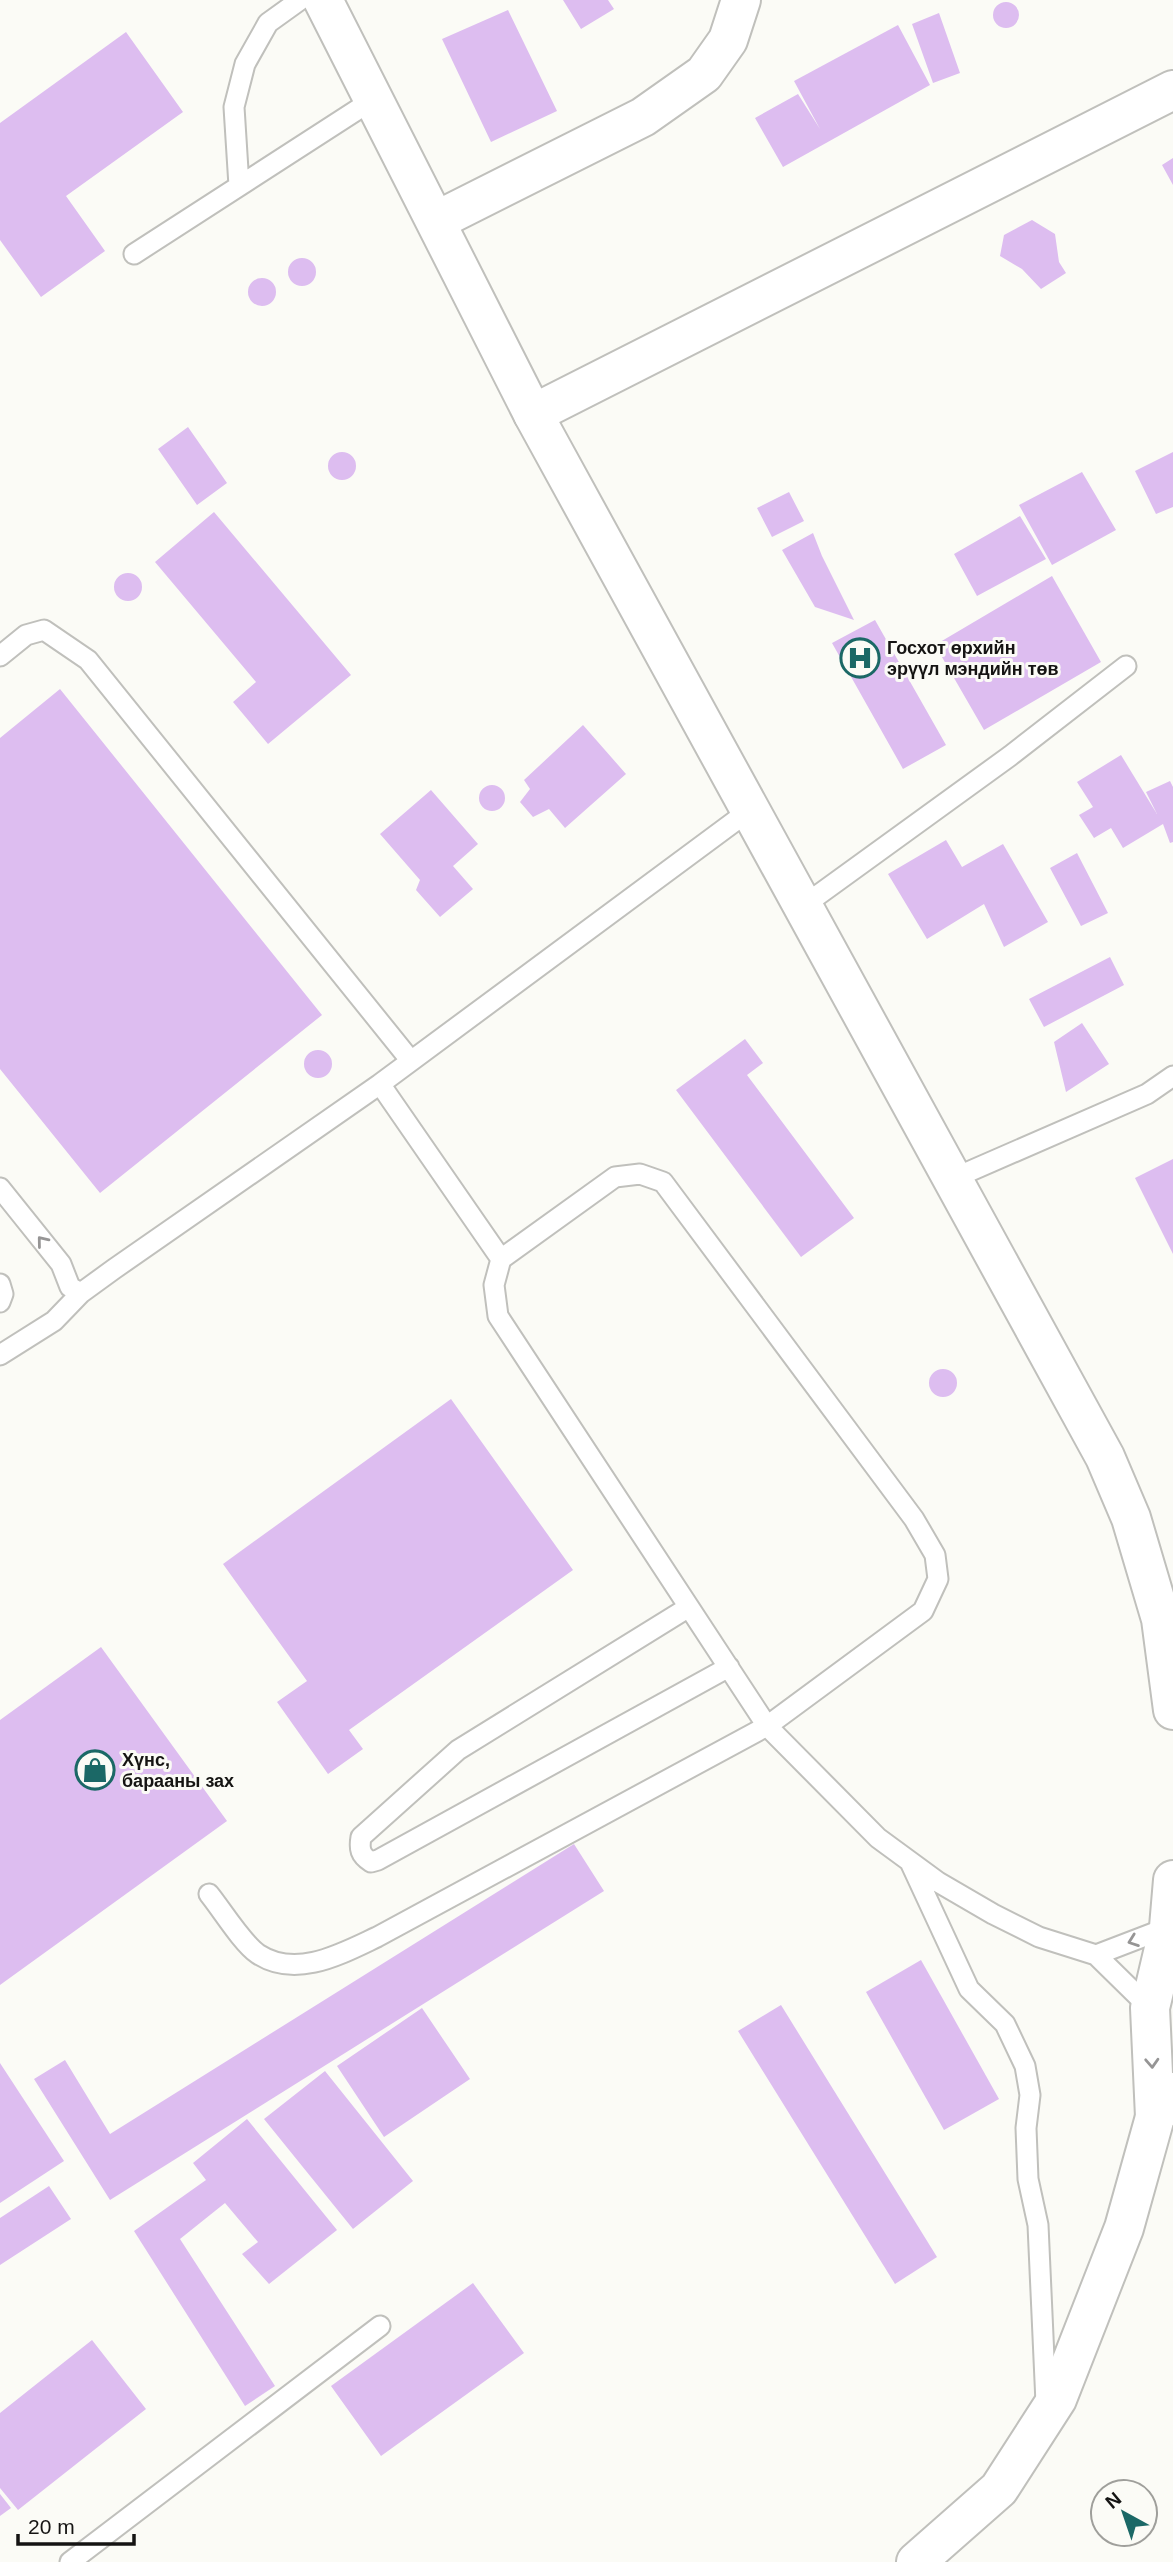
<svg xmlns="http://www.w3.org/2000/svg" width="1173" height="2562" viewBox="0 0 1173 2562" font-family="Helvetica,sans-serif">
  <rect width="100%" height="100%" fill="#fbfbf6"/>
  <path fill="#ddbdf0" d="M563,0H608L614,9L581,29Z
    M993 15a13 13 0 1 1 26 0a13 13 0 1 1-26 0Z
    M508,10L557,111L491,142L442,39Z
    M939,13L960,73L933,83L912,24Z
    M898,25L930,85L783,167L755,118L798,94L820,129L794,81Z
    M126,32L183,112L66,196L105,251L41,297L0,240V123Z
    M1173,158V185L1162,165Z
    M1032,220L1055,234L1059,262L1066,273L1041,289L1022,269L1000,256L1004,235Z
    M288 272a14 14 0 1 1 28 0a14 14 0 1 1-28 0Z
    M248 292a14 14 0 1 1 28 0a14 14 0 1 1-28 0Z
    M188,427L227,483L197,505L158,449Z
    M1173,452V507L1156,514L1135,471Z
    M328 466a14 14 0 1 1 28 0a14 14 0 1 1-28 0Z
    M1082,472L1116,530L1052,565L1019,505Z
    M789,492L804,521L772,537L757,508Z
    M214,512L351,675L268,744L233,702L256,682L155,562Z
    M1020,516L1046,559L977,596L954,554Z
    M813,533L822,556L854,620L815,607L782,550Z
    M114 587a14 14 0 1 1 28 0a14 14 0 1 1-28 0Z
    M1052,576L1101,662L984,730L935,645Z
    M875,620L946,745L903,769L832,643Z
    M60,689L322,1015L100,1193L0,1069V738Z
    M583,725L626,774L565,828L549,809L533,817L520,802L530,789L524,780Z
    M1121,755L1157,814L1146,792L1170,781L1173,787V842L1170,843L1163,824L1123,848L1111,828L1094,838L1079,815L1093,807L1077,782Z
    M479 798a13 13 0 1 1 26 0a13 13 0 1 1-26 0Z
    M431,790L478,844L453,866L473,889L440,917L416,890L420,880L380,834Z
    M946,840L962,867L1003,844L1048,922L1004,947L984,904L927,939L888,874Z
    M1077,853L1108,913L1081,926L1050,868Z
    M1110,957L1124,985L1044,1027L1029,999Z
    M1082,1023L1109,1064L1066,1092L1054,1042Z
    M745,1039L763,1063L747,1075L854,1218L801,1257L676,1090Z
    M304 1064a14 14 0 1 1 28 0a14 14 0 1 1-28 0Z
    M1173,1159V1254L1135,1178Z
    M929 1383a14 14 0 1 1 28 0a14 14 0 1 1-28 0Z
    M451,1399L573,1570L349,1730L363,1749L328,1774L277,1702L307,1681L223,1564Z
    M101,1647L227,1821L0,1985V1720Z
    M574,1844L604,1891L110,2200L34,2079L65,2060L110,2134Z
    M921,1960L999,2099L944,2130L866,1992Z
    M781,2005L937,2257L895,2284L738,2031Z
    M422,2008L470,2079L384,2137L337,2066Z
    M0,2063L64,2161L0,2203Z
    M325,2071L413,2181L353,2229L264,2119Z
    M247,2119L337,2230L269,2284L242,2254L258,2242L225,2203L180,2239L275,2386L245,2406L134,2231L206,2180L193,2163Z
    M49,2186L71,2219L0,2265V2218Z
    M473,2283L524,2353L381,2456L331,2386Z
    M92,2340L146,2409L18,2510L0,2488V2413Z
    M0,2494L11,2508L0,2516Z"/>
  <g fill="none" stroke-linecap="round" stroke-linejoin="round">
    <g stroke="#c0c0bc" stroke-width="23">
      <path id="service" d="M239,186L234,107L245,64L268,23L300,0
        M134,254L374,99
        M0,656L26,635L44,630L88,660L411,1061
        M750,810L380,1084L501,1259L494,1285L498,1316L767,1726L878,1838L938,1882L993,1914L1039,1937L1096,1955L1150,2008
        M803,906L1010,756L1126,666
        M952,1179L1147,1094L1173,1076
        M0,1188L61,1264L70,1287L81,1293
        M0,1284L3,1294L0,1302
        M0,1355L54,1321L81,1293L114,1269L380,1084
        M689,1607L458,1750L361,1837C359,1849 360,1855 371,1862L378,1860L729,1667
        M910,1862L969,1989L1005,2024L1025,2066L1030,2095L1026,2128L1028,2179L1038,2225L1046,2403
        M209,1894C222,1910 242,1943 258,1954C296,1979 341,1954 377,1937L767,1726L923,1611L938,1579L935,1555L914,1519L663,1182L640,1174L615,1177L501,1259
        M1096,1955L1169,1927
        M70,2562L380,2326"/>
    </g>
    <g stroke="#c0c0bc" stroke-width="42">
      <path id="minor" d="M436,221L643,117L704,74L728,40L741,0
        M533,414L1173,90"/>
    </g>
    <g stroke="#c0c0bc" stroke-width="42">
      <path id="tertiary" d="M323,0L533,414L1105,1457L1131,1518L1161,1619L1173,1710
        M1155,2117L1150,2008L1169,1927L1173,1880"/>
    </g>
    <g stroke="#c0c0bc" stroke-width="42">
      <path id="secondary" d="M916,2562L999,2489L1057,2399L1124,2228L1155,2117L1173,2092"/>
    </g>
    <use href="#service" stroke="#fff" stroke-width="19"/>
    <use href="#minor" stroke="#fff" stroke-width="38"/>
    <use href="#tertiary" stroke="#fff" stroke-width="38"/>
    <use href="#secondary" stroke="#fff" stroke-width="38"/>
  </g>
  <defs><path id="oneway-chevron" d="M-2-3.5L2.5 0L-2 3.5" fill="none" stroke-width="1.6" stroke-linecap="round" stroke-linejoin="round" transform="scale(1.75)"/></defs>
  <g stroke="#969595">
    <use href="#oneway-chevron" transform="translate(42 1241) rotate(-129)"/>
    <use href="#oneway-chevron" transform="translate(1133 1941) rotate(160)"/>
    <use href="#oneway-chevron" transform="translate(1152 2063) rotate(87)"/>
  </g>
  <defs>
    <g id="hospital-ring" transform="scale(2.0125)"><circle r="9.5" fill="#fbfbf6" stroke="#1b6866" stroke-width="1.5"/><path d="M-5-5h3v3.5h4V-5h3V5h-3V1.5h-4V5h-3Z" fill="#1b6866"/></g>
    <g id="shop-ring" transform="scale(2.0125)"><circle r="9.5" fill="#fbfbf6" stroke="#1b6866" stroke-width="1.5"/><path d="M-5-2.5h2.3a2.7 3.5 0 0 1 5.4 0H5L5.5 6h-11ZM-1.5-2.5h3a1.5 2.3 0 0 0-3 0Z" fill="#1b6866"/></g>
  </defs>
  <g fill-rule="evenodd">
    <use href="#hospital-ring" x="860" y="658"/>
    <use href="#shop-ring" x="95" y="1770"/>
  </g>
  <g text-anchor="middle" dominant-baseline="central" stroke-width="6" stroke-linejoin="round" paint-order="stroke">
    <g font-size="18" font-weight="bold" fill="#151413" stroke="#fbfbf6" text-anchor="start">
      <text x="887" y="648">Госхот өрхийн<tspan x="887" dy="21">эрүүл мэндийн төв</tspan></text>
      <text x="122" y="1760">Хүнс,<tspan x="122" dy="21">барааны зах</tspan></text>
    </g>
  </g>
  <g transform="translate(1124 2513) rotate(320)"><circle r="33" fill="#fbfbf6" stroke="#9f9f9b" stroke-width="2"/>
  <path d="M0-5L12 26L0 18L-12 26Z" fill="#1b6866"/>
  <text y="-10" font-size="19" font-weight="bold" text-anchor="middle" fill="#151413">N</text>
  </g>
  <path d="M18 2534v10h116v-10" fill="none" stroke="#151413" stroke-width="3.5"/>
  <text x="28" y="2534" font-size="21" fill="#151413" stroke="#fbfbf6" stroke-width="5" paint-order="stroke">20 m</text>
</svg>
